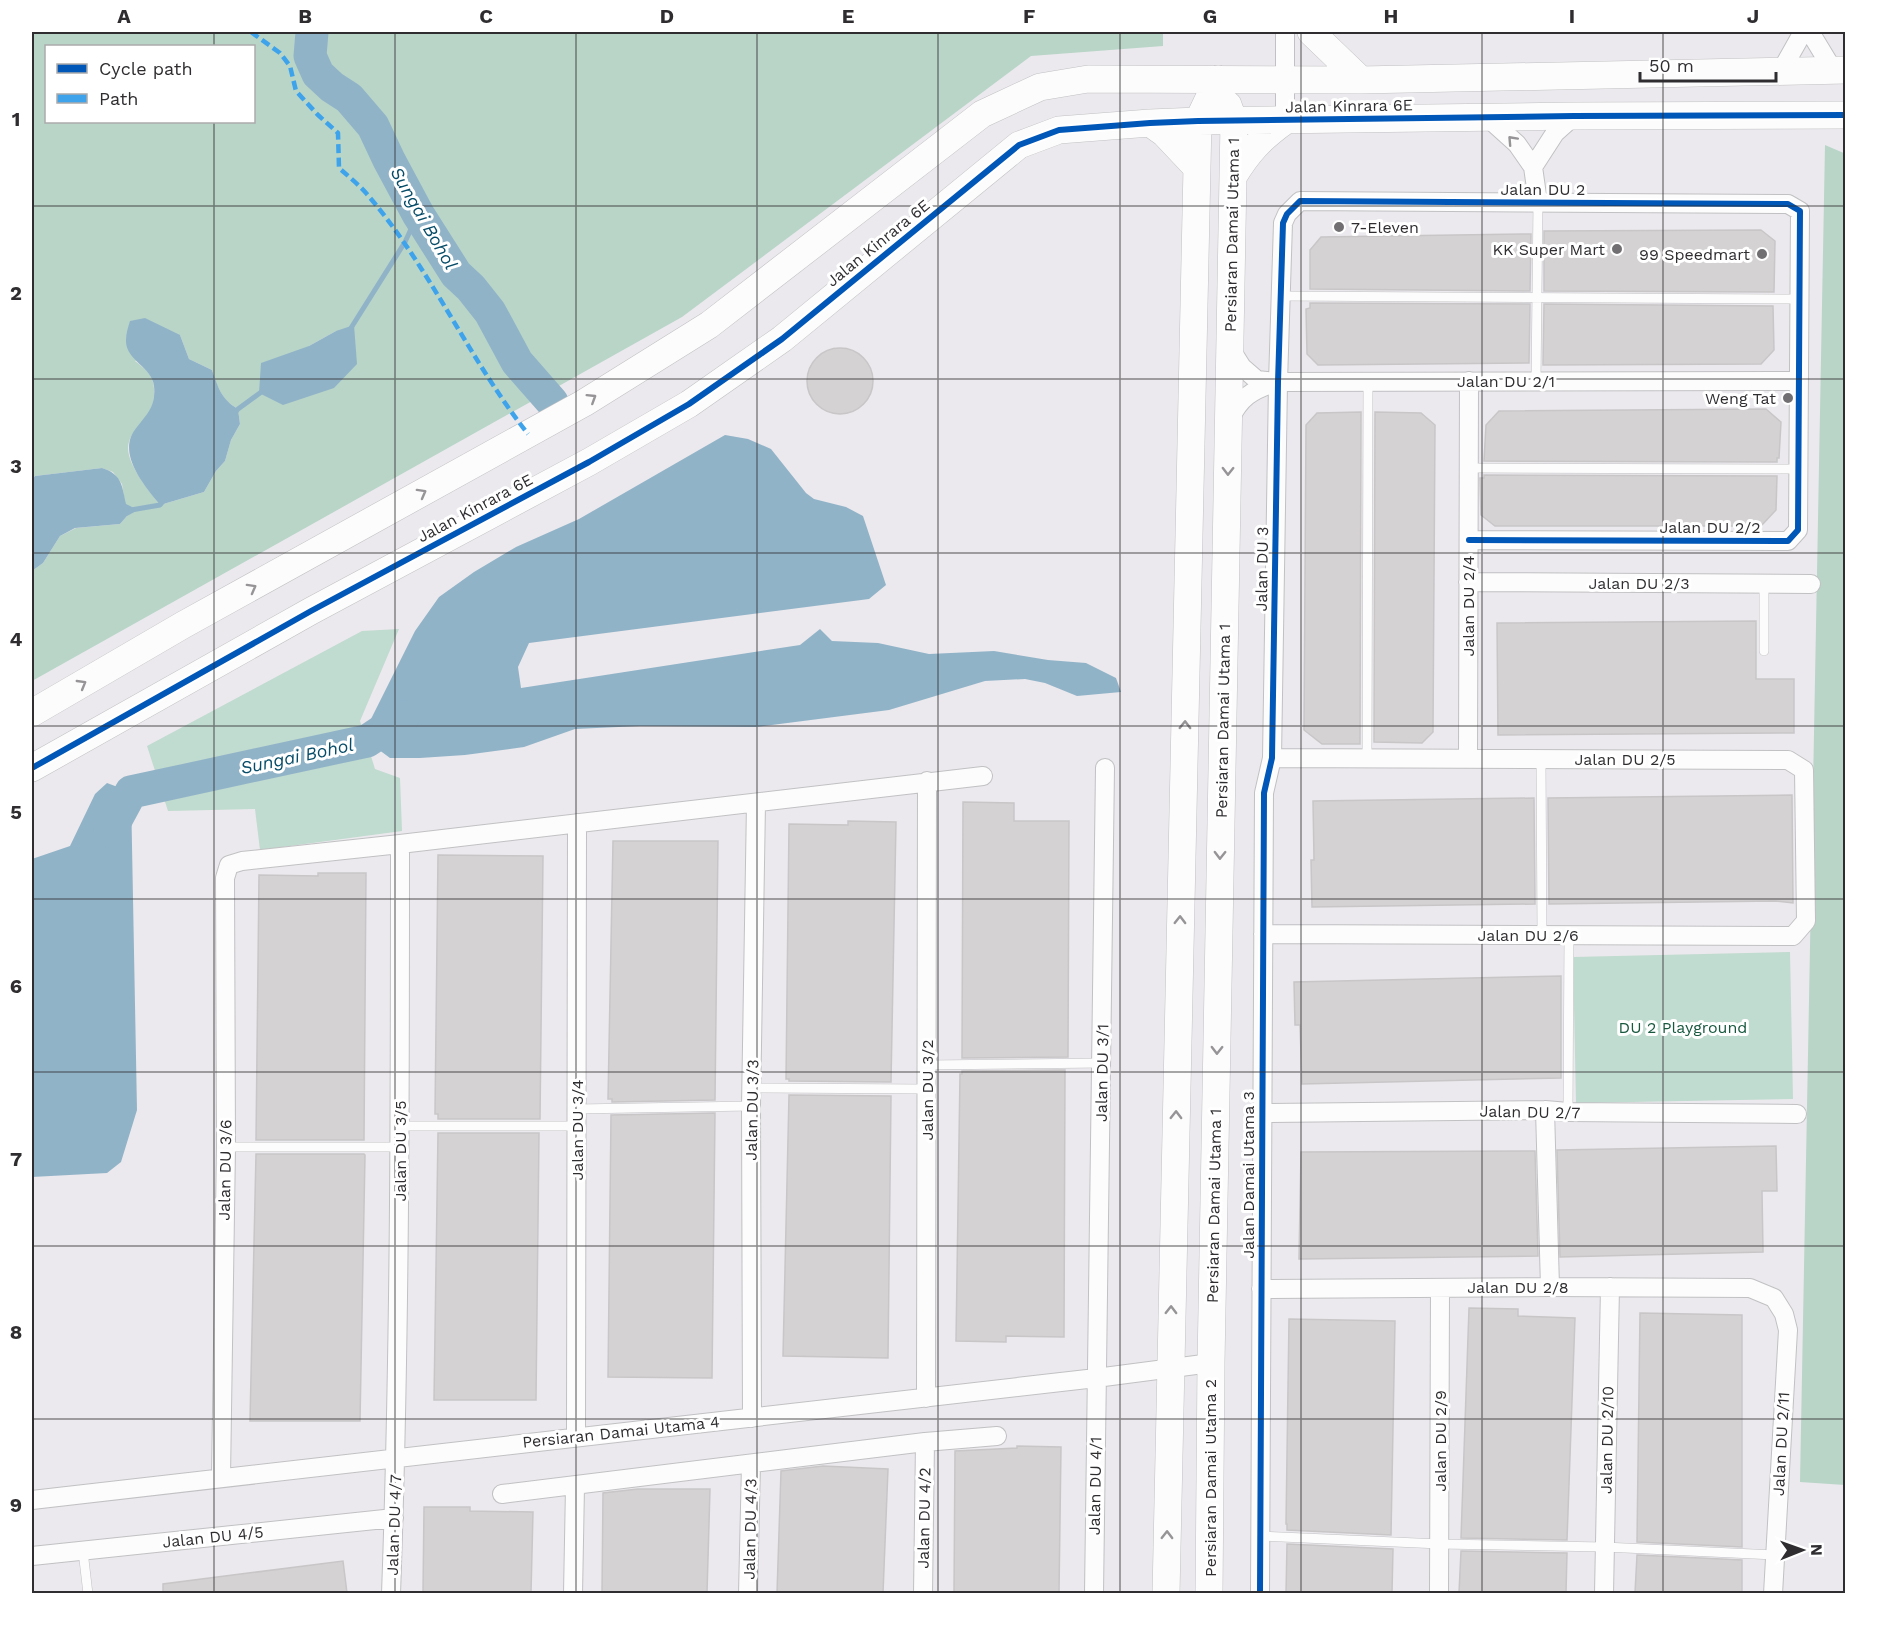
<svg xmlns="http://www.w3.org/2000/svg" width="1877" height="1625" viewBox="0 0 1877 1625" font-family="'Work Sans',sans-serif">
  <rect width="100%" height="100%" fill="#ebe9ed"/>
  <path fill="#c0dbcf" d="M399,629L360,721L375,769L400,778L402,831L260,850L255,809L168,811L147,746L362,631Z
    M1790,952L1793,1099L1576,1103L1573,957Z"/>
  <path fill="#b8d5c8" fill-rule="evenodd" d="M32,32H1163V46L1031,56L682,317L32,681V571L43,563L60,536L76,528L120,524L127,516L122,484L113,472L102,468L35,476L32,480ZM46,46H254V122H46ZM336,331L334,388L309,346ZM180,335L189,359L212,370C218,388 221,399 238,409L240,424L231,440L225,461L216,471L204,492L160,505C150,492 128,466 128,448C129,432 142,425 149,413C155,404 156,386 151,377C148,371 140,365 135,361Z
    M1825,145L1846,154L1845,1485L1800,1482Z"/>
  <path fill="#91b3c8" d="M145,318L180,335L189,359L212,370C218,387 221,399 238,409L240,424L231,440L225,461L216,471L204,492L160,505C144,485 115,452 137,427C148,413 156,406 154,386C152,367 125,360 126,340C126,334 128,327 130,321Z
    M354,325L357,364L334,388L283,405L259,393L261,363L309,346L336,331Z
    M725,435L748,439L771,449L806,493L814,499L846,507L863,516L886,585L869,599L529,643L518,667L521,688L800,645L820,629L832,641L878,643L929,654L994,651L1048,660L1086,663L1116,678L1121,692L1077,696L1045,683L1025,679L985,681L889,710L756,727L640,726L575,729L524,747L465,755L420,758H390L367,741L369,723L415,631L439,597L474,572L516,547L579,519Z
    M102,468C122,474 122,486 126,504L138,510L127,516L120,524L75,528L60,536L43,563L32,571V480L35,476Z
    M107,783L131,792L137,1110L121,1162L107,1173L32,1177V859L70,846L95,794Z"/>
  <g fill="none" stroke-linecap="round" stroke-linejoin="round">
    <path stroke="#91b3c8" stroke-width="5" d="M351,328L405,242L418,214
      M234,414L238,409L264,390
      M131,510L160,505L164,500"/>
    <path stroke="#91b3c8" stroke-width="33" d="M312,32L310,56L318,74L332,87L349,98L373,126L389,160L418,214L456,274L471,288L490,312L517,362L552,402
      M110,831L131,792L367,741L403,717"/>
  </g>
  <path fill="#d5d2d3" stroke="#c8c6c7" stroke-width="1.5" d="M1761,230L1775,241L1774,292L1544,291V231Z
    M1523,234H1531L1530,291L1310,289V250L1321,237Z
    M1310,303L1530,304L1529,363L1318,365L1307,354L1306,309L1310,308Z
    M1544,304L1773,306L1774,350L1761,364L1543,365Z
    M807 381a33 33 0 1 1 66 0a33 33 0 1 1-66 0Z
    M1766,409L1781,422L1779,458H1777V462L1484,461L1486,425L1499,411Z
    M1361,412L1360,744H1322L1304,730L1306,425L1317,413Z
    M1375,412L1421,413L1435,425L1433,732L1422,743L1374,742Z
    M1484,475L1777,476L1776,510L1761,526H1495L1481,515L1480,478H1484Z
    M1756,621V679H1794V733L1498,735L1497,623Z
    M1792,795L1793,903L1775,901L1549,904L1548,798Z
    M1534,798L1535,904L1312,907L1311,860H1314L1313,801Z
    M963,802L1014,803V821H1069L1068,1057L962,1058Z
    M848,821L896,822L891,1082L789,1081V1079H786L789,824L848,825Z
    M613,841H718L715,1100L612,1102V1099H608Z
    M438,855L543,856L540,1119H438V1114H435Z
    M318,873H366L364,1140H256L259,875L318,876Z
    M1561,976V1078L1302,1084L1300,1025H1295L1294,982Z
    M1065,1070L1064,1337L1006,1336V1342L956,1341L960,1074H962V1071Z
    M789,1095L891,1096L888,1358L783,1356Z
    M715,1113L712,1378L608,1377L611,1115Z
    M438,1133H539L536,1400H434Z
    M1776,1146L1777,1191H1762L1763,1252L1560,1257L1557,1150Z
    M1535,1151L1538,1256L1299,1259L1301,1152Z
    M256,1154H364L365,1155L360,1421H250Z
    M1469,1308L1518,1309V1316L1575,1318L1567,1540L1461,1538Z
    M1640,1313L1742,1315V1547L1637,1542Z
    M1289,1319L1395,1321L1391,1535L1287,1530V1524H1286Z
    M1017,1446L1061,1447L1059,1593H954L955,1451L1017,1448Z
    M823,1466L888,1469L883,1593H777L781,1471Z
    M638,1489H710L707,1593H602L603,1493Z
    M424,1507H470V1511L533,1512L531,1593H423Z
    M1287,1544L1393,1549L1392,1593H1286Z
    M1461,1551L1567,1553L1566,1593H1459Z
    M1637,1555L1742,1560V1593H1635Z
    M343,1561L347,1593H163V1584Z"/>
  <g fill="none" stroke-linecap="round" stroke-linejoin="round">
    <g stroke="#c1c0c3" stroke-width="10">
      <path id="lane" d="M1281,296L1799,299
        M1536,381L1538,202
        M1469,468L1799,469
        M1764,651V584
        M1367,758L1368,382
        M1541,759L1542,935
        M927,1065L1102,1063
        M753,1088L926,1089
        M577,1109L751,1106
        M1568,1112L1569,935
        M400,1126H577
        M226,1147H400
        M1260,1536L1440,1544L1604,1547L1775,1555
        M83,1551L88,1594"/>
    </g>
    <g stroke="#c1c0c3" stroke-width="20">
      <path id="street" d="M1810,32L1833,70
        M1781,71L1803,32
        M1487,117L1517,144L1533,167L1538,202
        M1285,121V32
        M1533,167L1555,133L1574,116
        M1230,348L1242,367L1257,380L1278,382L1798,381
        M1230,419C1240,398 1252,390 1274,383
        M1468,582L1811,584
        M1468,759L1469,381
        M1263,934L1793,936L1806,921L1804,770L1788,760L1272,758
        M1545,1110L1550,1287
        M1262,1113L1545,1110L1568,1112L1797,1114
        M1261,1289L1550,1287L1750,1288L1774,1298L1784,1314L1788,1330L1773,1594
        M926,1398L927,781
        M752,1418L751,1106L756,803
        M576,1437L577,823
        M221,1477L226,1147L225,878L229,865L242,861L400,844L983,776
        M502,1494L925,1442L997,1436
        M32,1500L1096,1378L1211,1363
        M32,1556L394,1518
        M391,1594C400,1344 400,1094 400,844
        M573,1594L575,1487
        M748,1594L751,1464
        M923,1594L925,1442
        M1094,1594L1105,768
        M1260,1594L1264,793L1272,758L1278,382L1283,223L1287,214L1300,201L1788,204L1800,211L1798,530L1788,541L1469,540
        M1439,1594L1440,1288
        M1604,1594L1610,1287"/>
    </g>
    <g stroke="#c1c0c3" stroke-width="28">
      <path id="secondary" d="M1311,32L1361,80
        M1150,123L1164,133L1197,168
        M1233,177C1248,152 1261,138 1285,121
        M32,713L183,625L584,403L709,325L982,114L1040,87L1088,79L1361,80L1846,70
        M32,768L311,611L589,462L689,404L782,339L1019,145L1059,130L1150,123L1198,121L1574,116L1846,115
        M1166,1594L1198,121L1218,79
        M1209,1594L1211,1363L1234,122L1228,105"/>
    </g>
    <use href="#lane" stroke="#fcfcfc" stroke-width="9"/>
    <use href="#street" stroke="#fcfcfc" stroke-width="18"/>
    <use href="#secondary" stroke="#fcfcfc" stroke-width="27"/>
    <path stroke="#3ea3eb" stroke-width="4.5" stroke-dasharray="9 4.5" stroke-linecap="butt" d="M251,32L280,53L290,66L296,91L318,115L338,133L339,168C348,176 358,184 366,193C430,267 468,358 528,434"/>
    <g stroke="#fff" stroke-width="10">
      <path id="cycleway" d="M32,768L311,611L589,462L689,404L782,339L1019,145L1059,130L1150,123L1198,121L1574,116L1846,115
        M1260,1594L1264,793L1272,758L1278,382L1283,223L1287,214L1300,201L1788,204L1800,211L1798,530L1788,541L1469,540"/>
    </g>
    <use href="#cycleway" stroke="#0057b8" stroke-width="6"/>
  </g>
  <defs><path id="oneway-chevron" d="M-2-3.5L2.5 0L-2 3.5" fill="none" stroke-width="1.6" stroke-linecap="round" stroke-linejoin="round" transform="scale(1.5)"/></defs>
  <g stroke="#969496">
    <use href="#oneway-chevron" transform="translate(1512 140) rotate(-133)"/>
    <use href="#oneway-chevron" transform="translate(592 398) rotate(-32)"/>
    <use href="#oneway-chevron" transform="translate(1228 471) rotate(91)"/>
    <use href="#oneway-chevron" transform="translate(422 493) rotate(-29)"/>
    <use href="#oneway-chevron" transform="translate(252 588) rotate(-29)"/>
    <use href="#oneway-chevron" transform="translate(82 684) rotate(-30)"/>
    <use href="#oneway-chevron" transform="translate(1185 725) rotate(-89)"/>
    <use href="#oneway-chevron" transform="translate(1220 855) rotate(91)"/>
    <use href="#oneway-chevron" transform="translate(1180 920) rotate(-89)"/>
    <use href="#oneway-chevron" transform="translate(1217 1050) rotate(91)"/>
    <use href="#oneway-chevron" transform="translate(1176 1115) rotate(-89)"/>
    <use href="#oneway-chevron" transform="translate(1171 1310) rotate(-89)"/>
    <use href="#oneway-chevron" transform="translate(1167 1535) rotate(-89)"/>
  </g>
  <path fill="none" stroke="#2f2d30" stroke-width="1.5" stroke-opacity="0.55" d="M214,32V46M395,32V1594M576,32V1594M757,32V1594M938,32V1594M1120,32V1594M1301,32V1594M1482,32V1594M1663,32V1594M214,122V1594M32,206H1846M32,379H1846M32,553H1846M32,726H1846M32,899H1846M32,1072H1846M32,1246H1846M32,1419H1846"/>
  <g fill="#716f72" stroke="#fff" stroke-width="2">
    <circle cx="1339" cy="227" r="6"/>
    <circle cx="1617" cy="249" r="6"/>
    <circle cx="1762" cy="254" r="6"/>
    <circle cx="1788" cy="398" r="6"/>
  </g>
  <g text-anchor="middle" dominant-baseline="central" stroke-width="6" stroke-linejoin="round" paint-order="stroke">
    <g font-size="16" fill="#2f2d30" stroke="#fff">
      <text transform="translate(1349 106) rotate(-1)">Jalan Kinrara 6E</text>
      <text x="1543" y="189">Jalan DU 2</text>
      <text transform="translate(1232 235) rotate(-89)">Persiaran Damai Utama 1</text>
      <text transform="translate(878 243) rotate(-39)">Jalan Kinrara 6E</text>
      <text x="1506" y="381">Jalan DU 2/1</text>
      <text transform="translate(475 508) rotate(-28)">Jalan Kinrara 6E</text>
      <text x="1710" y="527">Jalan DU 2/2</text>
      <text transform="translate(1262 569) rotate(-89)">Jalan DU 3</text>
      <text x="1639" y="583">Jalan DU 2/3</text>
      <text transform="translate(1468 606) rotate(-90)">Jalan DU 2/4</text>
      <text transform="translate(1223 721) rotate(-89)">Persiaran Damai Utama 1</text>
      <text x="1625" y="759">Jalan DU 2/5</text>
      <text x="1528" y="935">Jalan DU 2/6</text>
      <text transform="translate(1102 1073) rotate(-89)">Jalan DU 3/1</text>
      <text transform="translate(927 1090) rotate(-90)">Jalan DU 3/2</text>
      <text transform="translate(752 1110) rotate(-89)">Jalan DU 3/3</text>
      <text transform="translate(1530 1112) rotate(1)">Jalan DU 2/7</text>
      <text transform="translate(577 1130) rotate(-90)">Jalan DU 3/4</text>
      <text transform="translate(400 1151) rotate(-90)">Jalan DU 3/5</text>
      <text transform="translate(225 1170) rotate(-89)">Jalan DU 3/6</text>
      <text transform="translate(1248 1175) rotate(-90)">Jalan Damai Utama 3</text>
      <text transform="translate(1214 1206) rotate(-89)">Persiaran Damai Utama 1</text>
      <text x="1518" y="1287">Jalan DU 2/8</text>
      <text transform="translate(621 1432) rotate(-6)">Persiaran Damai Utama 4</text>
      <text transform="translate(1607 1440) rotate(-89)">Jalan DU 2/10</text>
      <text transform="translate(1440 1441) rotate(-90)">Jalan DU 2/9</text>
      <text transform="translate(1781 1444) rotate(-87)">Jalan DU 2/11</text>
      <text transform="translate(1210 1478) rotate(-90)">Persiaran Damai Utama 2</text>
      <text transform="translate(1095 1486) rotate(-89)">Jalan DU 4/1</text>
      <text transform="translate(924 1518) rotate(-89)">Jalan DU 4/2</text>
      <text transform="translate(394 1525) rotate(-88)">Jalan DU 4/7</text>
      <text transform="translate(750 1529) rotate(-89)">Jalan DU 4/3</text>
      <text transform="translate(213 1537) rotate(-6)">Jalan DU 4/5</text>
    </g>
    <g font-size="16" fill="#2f2d30" stroke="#fff" text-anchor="end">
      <text x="1351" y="227" text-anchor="start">7-Eleven</text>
      <text x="1605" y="249">KK Super Mart</text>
      <text x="1750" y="254">99 Speedmart</text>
      <text x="1776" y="398">Weng Tat</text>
    </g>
    <g font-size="16" fill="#17583f" stroke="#fff">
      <text x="1683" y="1027">DU 2 Playground</text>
    </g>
    <g font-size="18" font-style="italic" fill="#064c68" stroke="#fff">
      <text transform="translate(424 218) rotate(60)">Sungai Bohol</text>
      <text transform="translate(297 756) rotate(-12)">Sungai Bohol</text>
    </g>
  </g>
  <rect width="1877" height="1625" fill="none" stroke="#ffffff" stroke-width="66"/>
  <rect x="45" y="45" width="210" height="78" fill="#ffffff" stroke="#acabac" stroke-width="1.5"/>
  <rect x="57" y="64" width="30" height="9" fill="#0057b8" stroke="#acabac" stroke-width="1.5"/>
  <text x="99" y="75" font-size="18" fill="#2f2d30">Cycle path</text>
  <rect x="57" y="94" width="30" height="9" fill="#3ea3eb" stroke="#acabac" stroke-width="1.5"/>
  <text x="99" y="105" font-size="18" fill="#2f2d30">Path</text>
  <g transform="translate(1802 1550) rotate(89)" stroke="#ffffff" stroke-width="4.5" paint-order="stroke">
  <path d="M0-4.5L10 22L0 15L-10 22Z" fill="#2f2d30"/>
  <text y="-9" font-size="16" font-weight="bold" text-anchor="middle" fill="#2f2d30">N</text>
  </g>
  <path d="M1640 72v9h136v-9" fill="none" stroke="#2f2d30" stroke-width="3"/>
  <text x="1649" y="72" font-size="18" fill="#2f2d30" stroke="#ffffff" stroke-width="4.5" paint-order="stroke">50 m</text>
  <rect x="33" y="33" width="1811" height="1559" fill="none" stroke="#2f2d30" stroke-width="2"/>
  <g font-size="20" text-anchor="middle" font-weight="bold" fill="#2f2d30">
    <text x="124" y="23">A</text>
    <text x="305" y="23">B</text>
    <text x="486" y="23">C</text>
    <text x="667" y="23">D</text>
    <text x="848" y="23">E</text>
    <text x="1029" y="23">F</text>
    <text x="1210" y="23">G</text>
    <text x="1391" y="23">H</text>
    <text x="1572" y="23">I</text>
    <text x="1753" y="23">J</text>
    <text x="16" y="126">1</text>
    <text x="16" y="300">2</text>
    <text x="16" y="473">3</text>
    <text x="16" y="646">4</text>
    <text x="16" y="819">5</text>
    <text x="16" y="993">6</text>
    <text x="16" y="1166">7</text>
    <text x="16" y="1339">8</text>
    <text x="16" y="1512">9</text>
  </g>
</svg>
